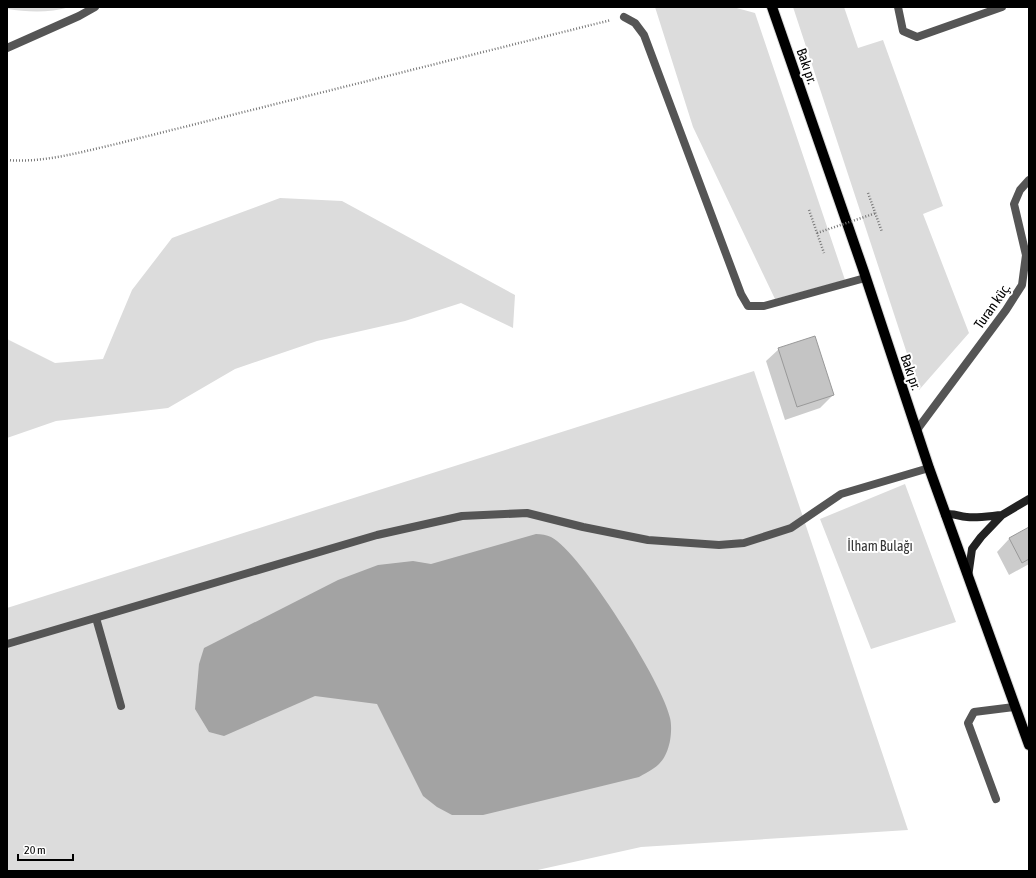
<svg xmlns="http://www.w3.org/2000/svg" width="1036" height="878" viewBox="0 0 1036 878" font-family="'Asap Condensed',sans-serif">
  <rect width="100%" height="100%" fill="#fff"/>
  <path fill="#dcdcdc" d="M7,7H70C49,13 28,12 7,9Z
    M655,7H733L755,13L845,280L775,299L693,127Z
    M793,7H844L858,48L883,40L943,206L923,214L969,333L919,390Z
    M280,198L342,201L515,295L513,328L461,303L405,321L317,341L235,369L168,408L56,421L7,438V339L55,363L103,359L132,290L172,238Z
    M754,371L908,830L641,847L533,871H7V608Z
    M905,484L956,622L871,649L820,519Z"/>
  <path fill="#a3a3a3" d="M536,534C541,534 547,535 551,537C580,551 664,685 670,718C672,725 671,739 669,745C664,764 655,768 639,777L483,815H452L437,807L423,796L377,704L315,696L224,736L209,732L195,709L199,664L204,648L338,580L378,565L413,561L431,564Z"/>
  <path fill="#0003" d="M779,349L833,395L820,408L785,420L766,361Z
    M1029,528V564L1009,575L997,552L1009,539Z"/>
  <path fill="#c4c4c4" stroke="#999" d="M815,336L834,395L797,407L778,348Z
    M1029,527V559L1022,563L1009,538Z"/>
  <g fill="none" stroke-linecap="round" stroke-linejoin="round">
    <g stroke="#dbdbdb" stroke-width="12">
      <path id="primary" d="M772,7L864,272L929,468L1029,745"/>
    </g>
    <path stroke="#777" stroke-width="2.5" stroke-dasharray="1 2" stroke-linecap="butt" d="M7,160C42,163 77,153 112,145L611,20
      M868,193L882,232
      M809,210L824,253"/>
    <path stroke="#555" stroke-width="8" d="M624,17L635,23L644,35L741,294L748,306H764L865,278
      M7,48L79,16L95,7
      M96,618L121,706
      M7,644L377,535L462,516L527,513L583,527L648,540L719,545L744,543L791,528L841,494L929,468
      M996,799L968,723L974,712L1014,707"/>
    <path stroke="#555" stroke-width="8" d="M898,7L903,31L917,37L1002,7
      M916,431L1006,310L1022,285L1026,255L1014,204L1020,190L1029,180"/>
    <path stroke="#222" stroke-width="8" d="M945,515C954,512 958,517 967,517C979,518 990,516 1002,515L981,537L972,549L968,577
      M1002,515L1029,499"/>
    <use href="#primary" stroke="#000" stroke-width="10"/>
    <path stroke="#777" stroke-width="2.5" stroke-dasharray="1 2" stroke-linecap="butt" d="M817,233L876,213"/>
  </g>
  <g text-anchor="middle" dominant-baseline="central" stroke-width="4" stroke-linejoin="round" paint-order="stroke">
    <g font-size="14" fill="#000" stroke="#fff">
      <text transform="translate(807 66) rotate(71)">Bakı pr.</text>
      <text transform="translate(992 306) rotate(-55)">Turan küç.</text>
      <text transform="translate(911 372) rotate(71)">Bakı pr.</text>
    </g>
    <g font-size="14" fill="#333" stroke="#fff">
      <text x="880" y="546">İlham Bulağı</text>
    </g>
  </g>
  <rect width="1036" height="878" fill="none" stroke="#000000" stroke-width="16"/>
  <path d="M18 854v6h55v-6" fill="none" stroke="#000000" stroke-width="2"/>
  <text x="24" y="854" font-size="12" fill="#000000" stroke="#ffffff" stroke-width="3" paint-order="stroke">20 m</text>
</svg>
